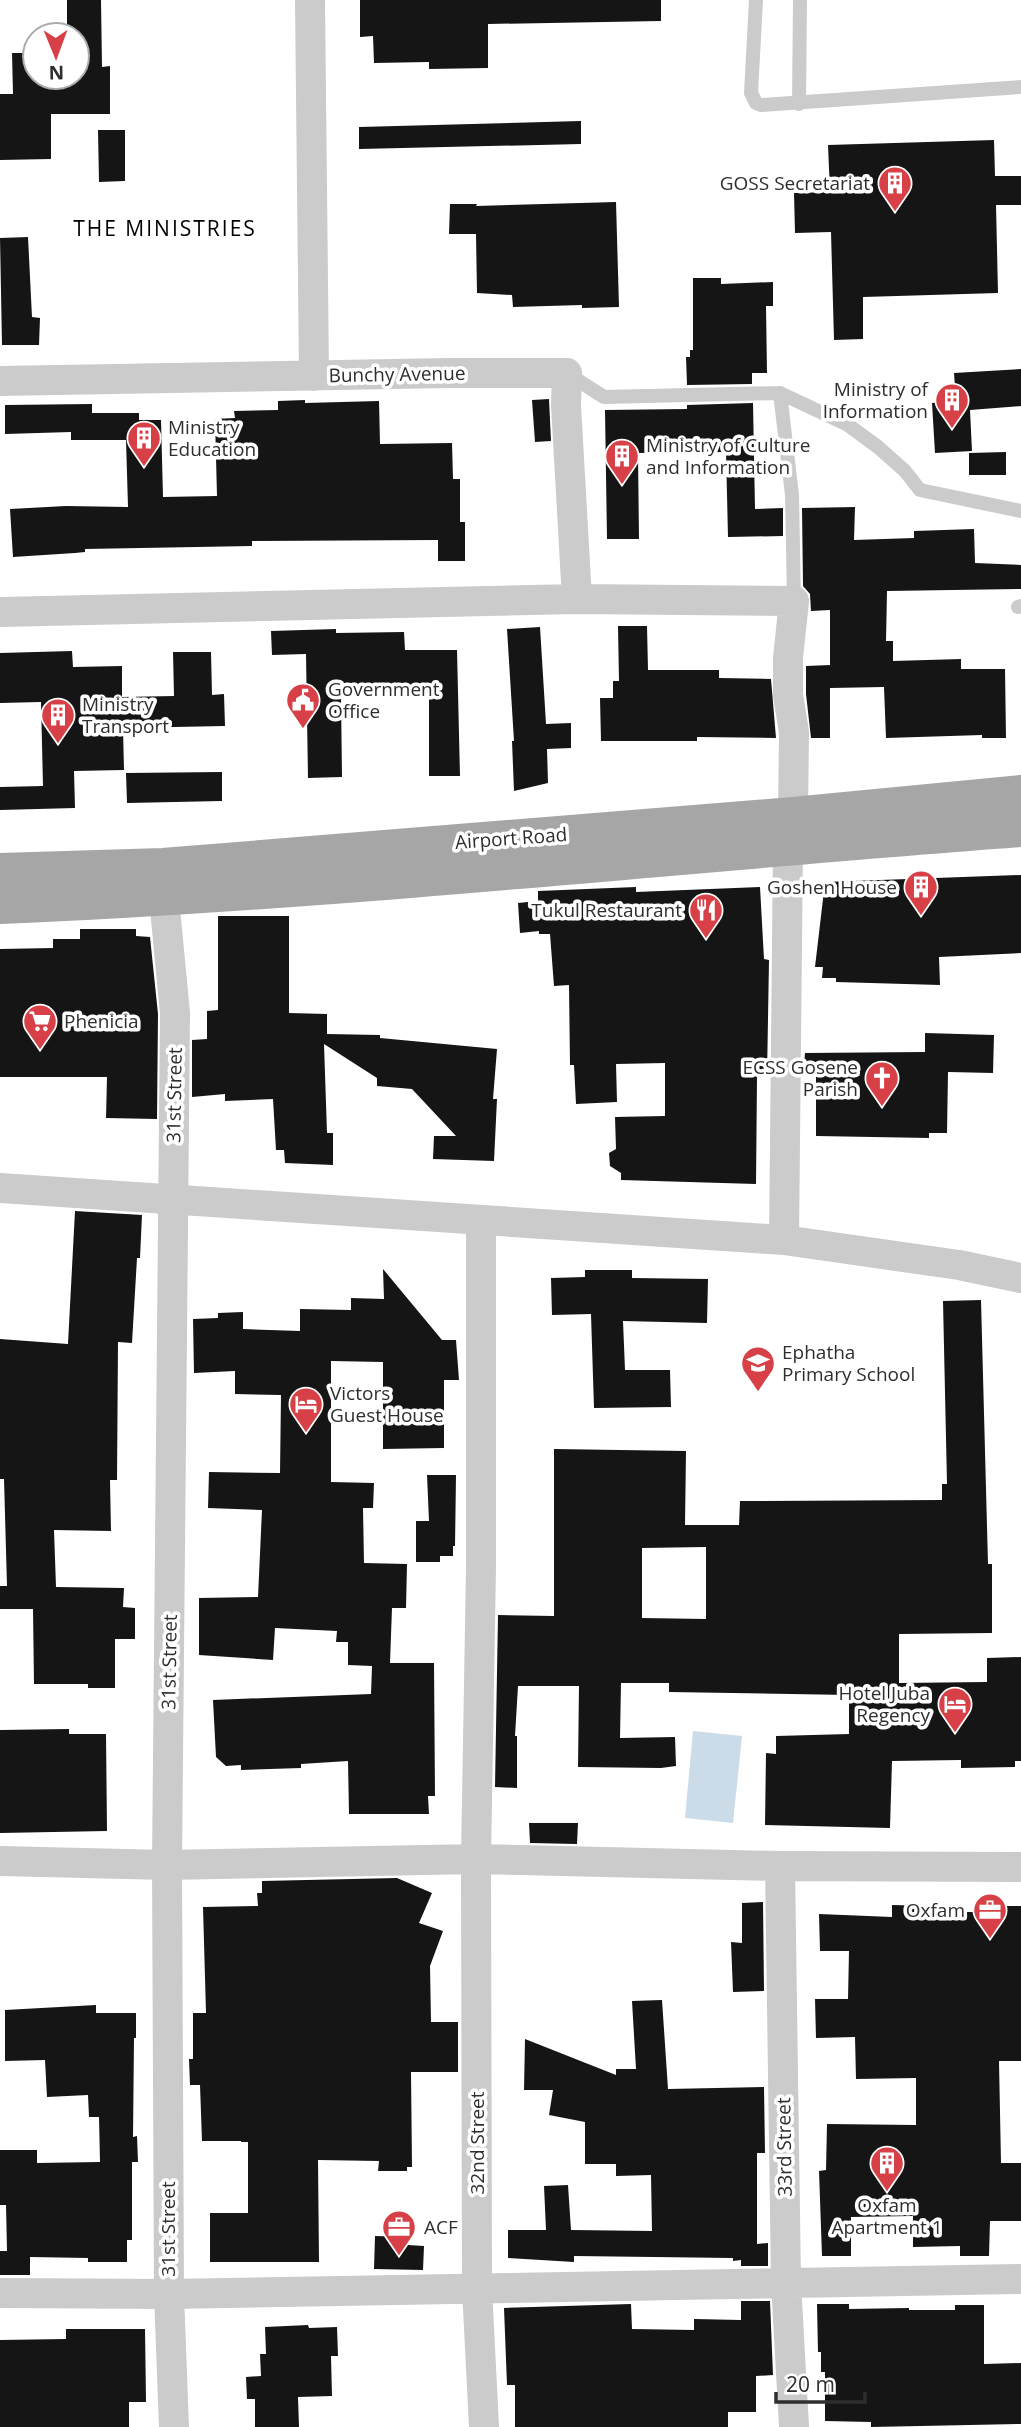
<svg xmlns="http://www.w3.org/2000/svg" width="1021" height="2427" viewBox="0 0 1021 2427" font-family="'Open Sans',sans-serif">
  <rect width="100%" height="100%" fill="#fff"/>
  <path fill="#cbdce8" d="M693,1731L742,1736L733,1823L685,1818Z"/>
  <path fill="#151515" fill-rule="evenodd" d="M67,0H101L102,67L110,66V114H51V159L0,160V94H13L12,53H35V77H77V35H64V28H67Z
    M360,0H661V21L488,24V68L429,69V62L374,63L373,36L360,37Z
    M581,121V144L359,149V127Z
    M98,130H125V181L99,182Z
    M994,140L995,176H1021V205H996L998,293L863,297V339L834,340L831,232L795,233L794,193L830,192L828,145Z
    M616,202L619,307L582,308V305L513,307L512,295L477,293L476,234H449L450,204H477L476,206Z
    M28,237L32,317L40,318L39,345H2L0,238Z
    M693,278H721V284L773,282V306H766L767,373H752V384L687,385L686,357H690V350H693Z
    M1021,369V406L970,410L972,451L935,453L932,403L956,401L954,373Z
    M549,399L551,441L535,442L532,400Z
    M305,400V403L379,401L380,444L452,443L453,479H460V522H465V561H438V540L252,541V546L85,549V552L75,553L13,557L10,509L66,506L128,507L126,440H71V432L5,434V405L92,404V413H139V420H161L163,497L217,496L215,419L235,418L234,411L278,410V401Z
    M753,403L755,509L783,508V536L728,537L726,452L638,453L639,539H607L605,410L687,409V405Z
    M1006,452V475H969V453Z
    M855,507L854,540L914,538V531L974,529L975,563L1021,565V589L887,591L886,641H893V661L961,659V669H1005L1006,738H982V735L886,738L884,687L830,688V738H811L806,694V666L830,665V610L811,611L810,594L803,586L802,508Z
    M618,626H647L648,670H719V678L771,679L776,738L697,737V741H601L600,698H613V681H619Z
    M540,627L546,724L571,723V748L547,749L548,783L514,791L512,741H514L507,629Z
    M336,629V633L404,632L405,650H457L460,776H429V695L341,696L342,777L308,778L306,654L272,655L271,631Z
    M72,651L73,667L122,666V697L174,696L173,652H211L212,695L224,694L225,726L123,728L124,770L74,771L75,808L0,810V787L43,786L41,702L0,703V653Z
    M222,772V801L127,803L126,773Z
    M1021,875V953L939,957L940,985L836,982V978H822L823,967H815L825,882Z
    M636,887V892L760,887L764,959L769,960L767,1077H757L756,1184L621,1180V1173L610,1166L609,1153L616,1149L615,1117L665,1116V1063L616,1064L617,1102L576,1104L574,1065H570L569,985L554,986L550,934H539V931L520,933L518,903L538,901V891Z
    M218,916H289V1013L327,1014V1034L380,1035V1038L497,1049L493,1099H497L494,1161L433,1159L434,1136H456L412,1089L377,1086V1078L324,1044L327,1133H333V1165L285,1163L284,1150H276L273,1099L225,1101V1094L192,1097V1040L207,1039V1011L218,1010Z
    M80,929H136V936L150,937L158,1014L157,1119L106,1118L107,1077H0V949L53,948V939H80Z
    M925,1033L994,1035L993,1073L948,1072L947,1133H929V1138L816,1136V1076H803L805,1053L925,1052Z
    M75,1211L142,1215L140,1258H137L132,1343L118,1342L117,1480H110L111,1531L54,1530L56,1587L124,1588L123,1607L135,1608V1639H115V1688H88V1684H34L33,1609H0V1586H7L4,1479H0V1339L68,1344Z
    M383,1269L442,1340H456L459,1380H444V1448L383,1449V1362L331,1361V1482L374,1483L373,1508H363L364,1563L407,1564L406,1608H392L390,1663H434L435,1796H428L429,1814H349L348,1761L301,1764V1768L241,1770V1765L226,1766L216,1757L213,1700L371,1694L372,1666L348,1665V1642H336L337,1631L275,1628L273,1660L199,1655V1598L258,1597L262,1510L208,1508L209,1472L280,1473L281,1395L235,1394V1371L194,1373L193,1319L218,1318V1313L243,1312V1329L300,1331V1309L351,1310V1298L384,1299Z
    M585,1270H632V1278L708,1279L707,1323L623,1321L625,1370H670L671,1407L594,1408L591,1314L552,1315L551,1278L585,1277Z
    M981,1300L988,1564H992V1633L899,1634V1683L987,1682V1658L1021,1657V1761H1015V1767L961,1768V1760L892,1761L890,1828L765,1825L766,1753L776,1754V1736L849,1734V1695L669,1692V1683H621L620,1738L675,1737L676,1766L661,1768L578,1767L579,1686H518L515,1736H517V1788L495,1787L498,1615L554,1616V1449L686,1451L685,1525H739L740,1501L942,1500V1484H947L943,1301ZM706,1547V1619L642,1618V1548Z
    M427,1475H456L455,1546H453V1556H440V1562H416V1521H429Z
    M69,1729V1734H106L107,1831L0,1833V1730Z
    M529,1823H578L577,1844L530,1843Z
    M397,1878L432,1893L419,1923L443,1931L430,1966L431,2022H458V2072H411L412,2167H407V2171H378L379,2161L318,2160L319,2262H210V2213H248V2142H241V2141H202L200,2085H190L189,2059H193V2013H206L203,1907L258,1906L257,1893H262V1881Z
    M763,1902L764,1991L733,1992L731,1942L742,1943V1903Z
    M892,1905L933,1906V1912H994V1906H1021V2061H999L1001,2163H1021V2221H990L989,2256H960V2246L913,2247V2216L851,2217V2256H822L819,2171L826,2170L827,2124L916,2125V2078L856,2079L855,2037L816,2038L815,1999H848L849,1951H820L819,1914L892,1917Z
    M662,2000L668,2089L764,2087L765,2153H757V2244L768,2243V2266H741V2260L733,2261V2258L574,2256V2262L508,2258V2230H546L544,2186L568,2185L571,2230L652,2231L651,2175L616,2176V2164H585V2122L549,2115L553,2090H524L525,2039L616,2075V2069H636L632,2001Z
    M96,2005V2013H136V2038H134L133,2137L137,2136L138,2162H132V2240H127V2262H88V2258L30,2257V2275H0V2251H7L6,2205H0V2150H37V2163L100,2162L99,2117H89L88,2095L47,2097L45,2060L5,2061V2010Z
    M375,2236L409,2237L408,2245L424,2246L423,2270L374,2269Z
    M741,2301H770L773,2375L756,2376V2412H728V2427H515V2385H507L504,2308L631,2304L632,2329L694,2330V2319L741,2320Z
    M817,2304H849V2309L909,2308V2310H955V2305H984V2364L1021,2363V2424L871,2427V2422L825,2421V2372H821V2352H818Z
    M308,2325L309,2328L337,2327L338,2356H331L332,2396L298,2397L299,2427H255V2399H247L246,2377L261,2376L260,2354H266L265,2327Z
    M66,2329H145L146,2402H129V2427H0V2340L66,2339Z"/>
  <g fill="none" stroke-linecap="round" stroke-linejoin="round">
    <path stroke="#cbcbcb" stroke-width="14" d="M756,0L751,93L756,103L761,105L1021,87
      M799,104L800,0
      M568,374L604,397L780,393L848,425L878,447L905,471L920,490L1021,511
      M780,393L792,495L794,601
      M1018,607L1021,606"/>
    <path stroke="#cbcbcb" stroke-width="30" d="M310,0L314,376
      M0,381L449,373H567L566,405L577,599
      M0,612L577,599L794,601L788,658V695L794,732L793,816L788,845L784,1240
      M164,898L175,1013L167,1865L169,2294L174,2427
      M0,1188L784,1240L959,1265L1021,1278
      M481,1220V1567L476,1859L477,2288L484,2427
      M0,1861L167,1865L476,1859L780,1866L1021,1867
      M780,1866L786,2282L794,2427
      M0,2293L169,2294L1021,2279"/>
    <path stroke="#a6a6a6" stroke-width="38" d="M0,872L163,867L793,816L1021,794
      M0,905C341,891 681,853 1021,828"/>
  </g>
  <defs>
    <g id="building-pin" transform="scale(1.75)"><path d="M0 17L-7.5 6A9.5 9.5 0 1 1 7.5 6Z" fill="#d64046" stroke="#fff"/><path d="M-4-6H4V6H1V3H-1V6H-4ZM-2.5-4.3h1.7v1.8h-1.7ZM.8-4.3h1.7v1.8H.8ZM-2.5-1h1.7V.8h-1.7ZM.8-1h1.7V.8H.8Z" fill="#fff"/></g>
    <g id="civic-pin" transform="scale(1.75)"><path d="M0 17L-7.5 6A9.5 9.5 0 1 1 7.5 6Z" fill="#d64046" stroke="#fff"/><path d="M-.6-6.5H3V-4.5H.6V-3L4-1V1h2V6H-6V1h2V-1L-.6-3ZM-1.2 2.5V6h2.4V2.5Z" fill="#fff"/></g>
    <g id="restaurant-pin" transform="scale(1.75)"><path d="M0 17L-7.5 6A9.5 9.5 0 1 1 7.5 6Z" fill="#d64046" stroke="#fff"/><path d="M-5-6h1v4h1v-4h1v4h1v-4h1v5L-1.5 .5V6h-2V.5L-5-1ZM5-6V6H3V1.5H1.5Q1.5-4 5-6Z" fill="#fff"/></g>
    <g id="supermarket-pin" transform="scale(1.75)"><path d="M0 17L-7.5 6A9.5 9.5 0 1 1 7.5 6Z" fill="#d64046" stroke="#fff"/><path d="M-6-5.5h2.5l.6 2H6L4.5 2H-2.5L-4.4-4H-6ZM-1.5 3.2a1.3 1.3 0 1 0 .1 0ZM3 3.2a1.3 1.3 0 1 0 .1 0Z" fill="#fff"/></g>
    <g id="church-pin" transform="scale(1.75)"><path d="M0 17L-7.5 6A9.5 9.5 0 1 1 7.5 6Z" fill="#d64046" stroke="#fff"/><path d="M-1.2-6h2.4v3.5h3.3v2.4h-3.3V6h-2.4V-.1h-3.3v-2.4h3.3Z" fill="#fff"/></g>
    <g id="school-pin" transform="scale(1.75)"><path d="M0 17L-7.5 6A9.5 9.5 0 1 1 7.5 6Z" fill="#d64046" stroke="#fff"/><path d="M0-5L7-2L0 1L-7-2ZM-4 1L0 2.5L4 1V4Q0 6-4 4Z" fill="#fff"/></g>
    <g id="hotel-pin" transform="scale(1.75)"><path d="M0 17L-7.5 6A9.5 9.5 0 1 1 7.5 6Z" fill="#d64046" stroke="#fff"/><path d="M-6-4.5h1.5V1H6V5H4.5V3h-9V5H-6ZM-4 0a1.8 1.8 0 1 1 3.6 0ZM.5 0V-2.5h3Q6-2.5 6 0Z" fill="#fff"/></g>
    <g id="office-pin" transform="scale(1.75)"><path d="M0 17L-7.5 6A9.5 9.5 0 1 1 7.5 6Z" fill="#d64046" stroke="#fff"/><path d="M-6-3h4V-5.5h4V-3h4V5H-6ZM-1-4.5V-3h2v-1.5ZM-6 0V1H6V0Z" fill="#fff"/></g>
  </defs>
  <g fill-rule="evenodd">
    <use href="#building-pin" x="895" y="183"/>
    <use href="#building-pin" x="952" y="400"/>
    <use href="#building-pin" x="144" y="438"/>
    <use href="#building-pin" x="622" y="456"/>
    <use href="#civic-pin" x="303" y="700"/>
    <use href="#building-pin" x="58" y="715"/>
    <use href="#building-pin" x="921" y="887"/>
    <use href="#restaurant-pin" x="706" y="910"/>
    <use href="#supermarket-pin" x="40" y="1021"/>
    <use href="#church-pin" x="882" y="1078"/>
    <use href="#school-pin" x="758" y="1363"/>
    <use href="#hotel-pin" x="306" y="1404"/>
    <use href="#hotel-pin" x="955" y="1704"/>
    <use href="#office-pin" x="990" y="1910"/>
    <use href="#building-pin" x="887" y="2163"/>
    <use href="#office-pin" x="399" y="2227"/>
  </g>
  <g text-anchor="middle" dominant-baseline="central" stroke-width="7" stroke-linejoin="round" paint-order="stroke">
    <g font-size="19" fill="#2e2e2e" stroke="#fff" text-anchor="start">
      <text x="870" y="183" text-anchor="end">GOSS Secretariat</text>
      <text x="928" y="389" text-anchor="end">Ministry of<tspan x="928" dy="22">Information</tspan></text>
      <text x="168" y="427">Ministry<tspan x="168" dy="22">Education</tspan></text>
      <text x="646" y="445">Ministry of Culture<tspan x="646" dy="22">and Information</tspan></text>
      <text x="328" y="689">Government<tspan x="328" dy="22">Office</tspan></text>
      <text x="82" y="704">Ministry<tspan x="82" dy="22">Transport</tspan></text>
      <text x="897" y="887" text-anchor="end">Goshen House</text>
      <text x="682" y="910" text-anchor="end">Tukul Restaurant</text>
      <text x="64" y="1021">Phenicia</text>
      <text x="858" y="1067" text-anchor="end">ECSS Gosene<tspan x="858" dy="22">Parish</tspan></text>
      <text x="782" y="1352">Ephatha<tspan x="782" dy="22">Primary School</tspan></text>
      <text x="330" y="1393">Victors<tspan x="330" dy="22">Guest House</tspan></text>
      <text x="930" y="1693" text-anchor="end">Hotel Juba<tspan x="930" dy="22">Regency</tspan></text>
      <text x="965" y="1910" text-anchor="end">Oxfam</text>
      <text x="887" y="2205" text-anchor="middle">Oxfam<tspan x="887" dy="22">Apartment 1</tspan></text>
      <text x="424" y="2227">ACF</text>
    </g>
    <g font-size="19" fill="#2e2e2e" stroke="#fff">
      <text transform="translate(397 374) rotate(-1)">Bunchy Avenue</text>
      <text transform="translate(511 838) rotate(-4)">Airport Road</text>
      <text transform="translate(174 1095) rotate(-89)">31st Street</text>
      <text transform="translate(169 1662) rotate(-89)">31st Street</text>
      <text transform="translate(477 2143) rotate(-90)">32nd Street</text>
      <text transform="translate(784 2147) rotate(-91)">33rd Street</text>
      <text transform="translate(168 2229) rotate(-90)">31st Street</text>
    </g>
    <g font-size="21" letter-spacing="2" fill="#000" stroke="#fff">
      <text x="165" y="228">THE MINISTRIES</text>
    </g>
  </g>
  <g transform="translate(56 56) rotate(179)"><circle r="33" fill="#ffffff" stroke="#ababab" stroke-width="2"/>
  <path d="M0-5L12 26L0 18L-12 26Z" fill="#d64046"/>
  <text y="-10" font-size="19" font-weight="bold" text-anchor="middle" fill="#2e2e2e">N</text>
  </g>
  <path d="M776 2392v10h89v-10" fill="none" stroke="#2e2e2e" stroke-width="3.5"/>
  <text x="786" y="2392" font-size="21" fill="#2e2e2e" stroke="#ffffff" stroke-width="5" paint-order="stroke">20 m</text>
</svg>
